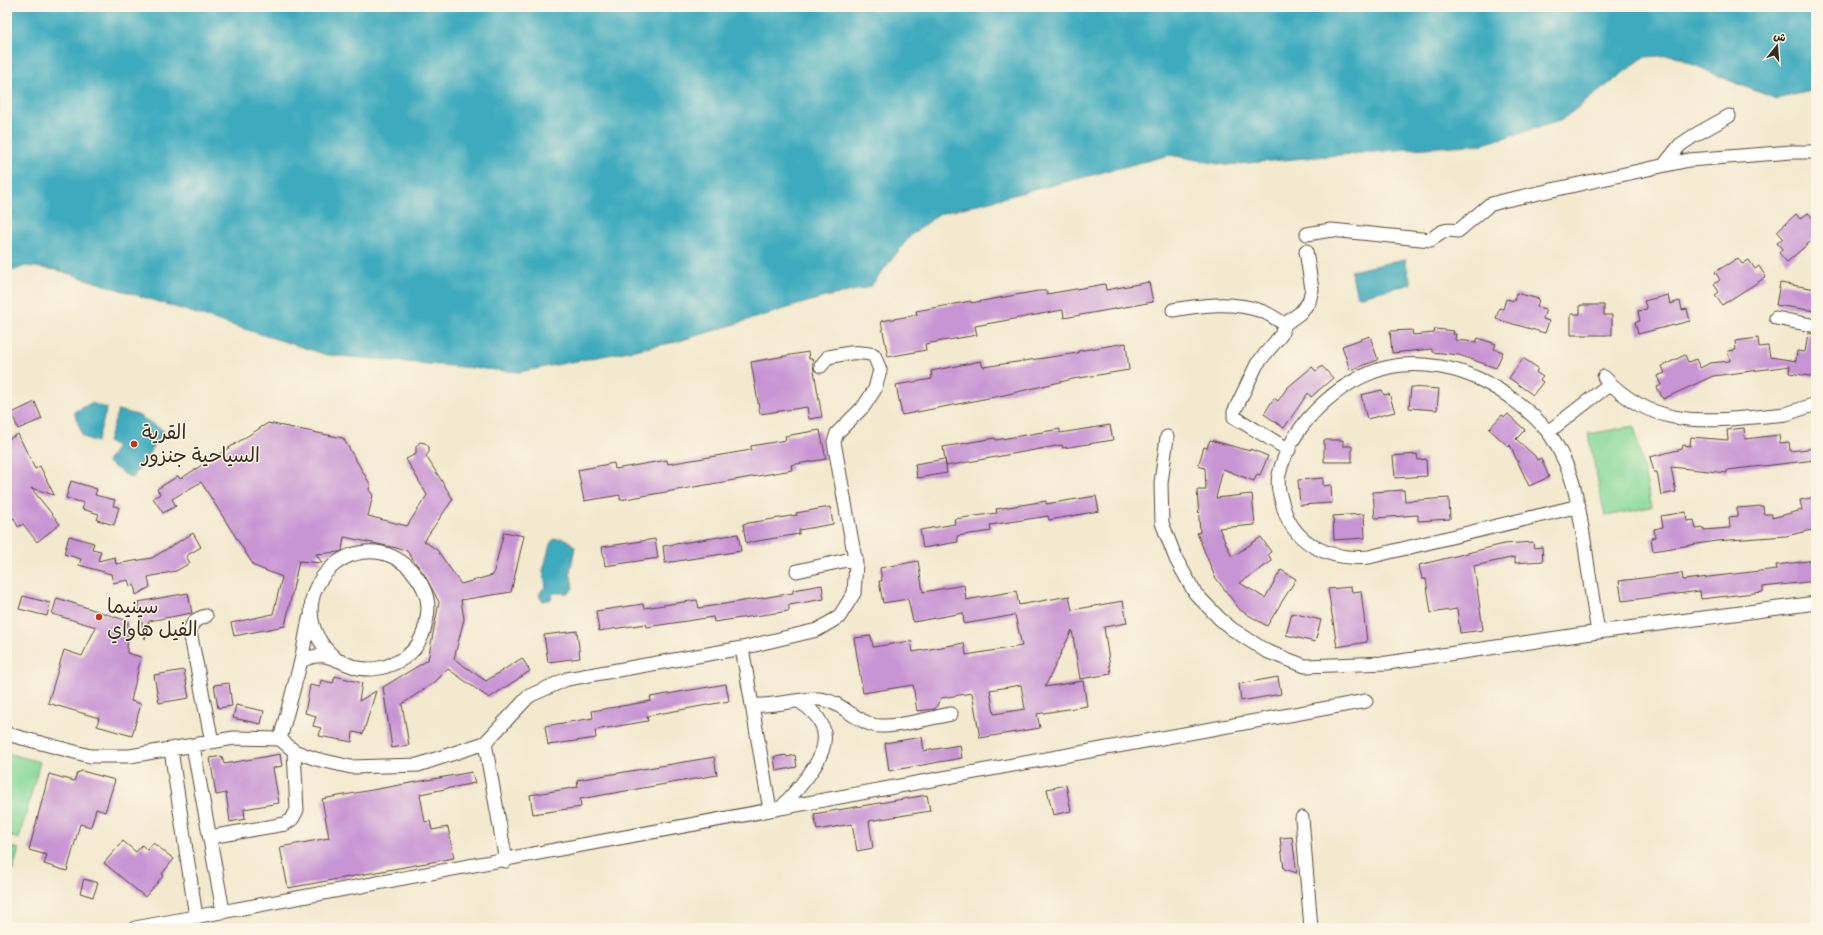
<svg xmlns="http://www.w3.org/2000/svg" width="1823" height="935" viewBox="0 0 1823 935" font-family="Caveat,'Playpen Sans Arabic',sans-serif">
  <rect width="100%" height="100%" fill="#fcf5e5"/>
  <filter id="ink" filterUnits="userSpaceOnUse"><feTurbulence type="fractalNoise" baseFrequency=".025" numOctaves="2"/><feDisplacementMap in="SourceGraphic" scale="8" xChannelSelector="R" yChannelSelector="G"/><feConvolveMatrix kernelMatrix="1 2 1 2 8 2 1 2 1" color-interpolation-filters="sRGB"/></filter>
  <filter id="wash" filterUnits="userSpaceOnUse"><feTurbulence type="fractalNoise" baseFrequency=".012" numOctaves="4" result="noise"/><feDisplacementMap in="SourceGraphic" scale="16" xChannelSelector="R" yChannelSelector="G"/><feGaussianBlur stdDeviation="0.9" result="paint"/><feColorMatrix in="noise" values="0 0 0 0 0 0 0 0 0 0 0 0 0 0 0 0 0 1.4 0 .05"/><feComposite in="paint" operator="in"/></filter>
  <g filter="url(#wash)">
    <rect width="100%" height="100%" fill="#f2e9cf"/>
    <path fill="#85d89a" stroke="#60815c" d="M1634,426L1652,507L1605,516L1588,434Z
      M7,753L40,762L19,839L7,835Z
      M7,846L19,849L8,886H7Z"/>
    <path fill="#3eaabd" stroke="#3c6a6e" d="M7,7H1816V90L1776,99L1721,77L1673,55L1644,57L1560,121L1483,144L1396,150L1225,165L1170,155L939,214L911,235L870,287L821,298L676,342L519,372L327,355L57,270L25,266L7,273Z
      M1405,259L1411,284L1357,297L1351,271Z
      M91,403L107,408L97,442L83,437L74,412Z
      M118,410L138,415L164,431L132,479L107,462L117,446L108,442Z
      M562,538L568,540L575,547L570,572L573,587L571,591L567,593H553L551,599L542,601L539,595L542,590L546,586L543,571L550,544L554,539Z"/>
    <g id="blocks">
      <path fill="#c895d4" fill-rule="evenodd" d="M1808,213L1816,222V237L1787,262L1779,253L1782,249L1777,243L1783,238L1777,231L1796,214L1800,219Z
        M1738,258L1742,264L1749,260L1755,269L1759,266L1766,277L1722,305L1715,295L1719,292L1714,284L1720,280L1715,272Z
        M1149,282L1153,302L1064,318L1063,310L975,326L977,335L925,344L926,350L888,357L881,321L917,315L916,311L971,301V303L1038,291H1047V294L1105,284L1106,290Z
        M1780,283L1816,289V311L1776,305Z
        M1516,293L1539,299L1537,307L1546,309L1543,319L1549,321L1545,333L1496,319L1499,308L1503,309L1506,299L1514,301Z
        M1668,295L1670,304L1680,301L1682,310L1687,309L1690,321L1638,334L1635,322L1640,321L1638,311L1647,309L1644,301Z
        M1580,305H1604V315H1612V335H1571V314H1580Z
        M1435,329L1454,331L1453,334H1456L1455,340L1476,342L1478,338L1496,344L1494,349L1503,352L1496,368L1459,355L1432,352V349L1392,353L1390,331L1412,330L1413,335L1434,333Z
        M1808,333L1816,334V377L1789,373L1790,366L1713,376L1663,399L1657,387L1661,385L1657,376L1665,373L1662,366L1685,355L1688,362L1696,359L1700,368L1710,363L1730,361L1728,351L1736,350L1735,341L1758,338L1759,347L1768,346L1770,357L1796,361L1797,351L1805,352Z
        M1370,336L1378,360L1350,370L1342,346Z
        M1126,343L1129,370L1073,379L1004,395L902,415L896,385L932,379L931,371L981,361L983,367L1078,353V351Z
        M808,352L809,359H812L822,417L809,419L807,407L760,414L751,362Z
        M1523,358L1538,368L1536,372L1543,377L1540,380L1543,382L1533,395L1509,378Z
        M1322,366L1333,378L1311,397L1308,393L1284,428L1264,414L1274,398L1278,401L1287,388L1312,367L1316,371Z
        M1411,387L1439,389L1437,410L1409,408Z
        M1382,390L1384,395L1389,394L1395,412L1367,419L1361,395Z
        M35,402L42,419L18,429L12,413Z
        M1508,414L1525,430L1516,439L1535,456L1537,460L1541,458L1549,477L1529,486L1510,445L1509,447L1489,429L1502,415L1505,417Z
        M268,423L343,438L370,484L369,490L373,495L368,516L407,526L427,495L406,459L416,454V447L420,442L425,443L429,447V452L426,456L453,499L424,541L437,550L461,584L493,575L504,532L524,536L511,592L461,600L464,619L454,659L486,681L522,658L530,671L489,698L448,669L435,682L402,704L409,745L392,748L383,687L428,660L439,602L424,574L406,550L344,537L342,551L339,552L316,554L322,563L299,561L285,626L234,636L231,623L273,614L282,577L254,566L201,482L172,499L176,506L163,513L153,498L160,494L157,489L178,476L180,479Z
        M1110,425L1113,440L1063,448L1062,445L946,466L943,447L995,438L996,440L1060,429V433Z
        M1744,428L1745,439L1779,435L1780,443L1789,442L1790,451L1816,448V460L1727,470V473L1671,467L1676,492L1661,495L1657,472H1654L1650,457L1682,449L1683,445L1690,446L1691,437L1728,440L1727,430Z
        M820,430L826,459L791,465L792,470L620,500V495L584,501L578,470L614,463L615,469L667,460L668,464L751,450V446L786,440L785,436Z
        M18,434L35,469L40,466L54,495L31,488L60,524L37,542L23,524L18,527L14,518L7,521V440Z
        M1210,440L1250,451V449L1268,456L1260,475L1257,474L1254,481L1223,469L1216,498L1252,494L1255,525L1219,528L1232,557L1261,537L1271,552L1268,554L1272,561L1240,583L1265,598L1281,570L1296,579L1267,626L1240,610L1215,577L1197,533L1200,532L1197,490H1206L1205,468L1198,466L1204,447L1207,448Z
        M1324,440H1343V446H1352V462H1324Z
        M1417,454L1418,460L1426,459L1427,476L1395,478L1393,456Z
        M945,459L947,473L917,478L915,464Z
        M1323,478V486L1331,485L1332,503L1300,505L1298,480Z
        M71,481L97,489L95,495L115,500L113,506L119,507L114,525L97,520L99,514L82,509L84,503L66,498Z
        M1404,490L1405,501L1449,498L1450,519L1418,521V515L1375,518L1373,492Z
        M1096,496L1099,511L1049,520L1048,516L990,525L991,531L957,536L958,542L923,548L920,530L955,524L954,519L997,513L996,509L1046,501V504Z
        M1816,497V529L1786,536L1716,541L1653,551L1651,538L1655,537L1654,529L1663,527L1661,516L1686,512L1687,521L1694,520L1696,529L1704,528V530L1730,528L1729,517L1737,516V508L1763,506L1764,514H1772V518L1802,510L1800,500Z
        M830,507L833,524L799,530V534L746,543L743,524L797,515L796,513Z
        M1364,514L1365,538L1334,540L1333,516Z
        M193,533L201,547L186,556L190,563L176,571L148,577L150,587L136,595L134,585L130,586L128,580L113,583L111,574L79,565L81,559L64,554L69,536L94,543L92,549L101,551L98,561L115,557L116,564L152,558Z
        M738,534L741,551L665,563L663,546Z
        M655,539L658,558L605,566L602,547Z
        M1533,542L1534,548L1542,547L1543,561L1515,563V557L1474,566L1483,630L1460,633L1457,609L1431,613L1426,579H1422L1419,565L1504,544Z
        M1816,560V581L1763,587V592L1701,599L1700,591L1622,601L1619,581L1682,573L1683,580L1777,569L1776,565Z
        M918,561L923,592L964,585L966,600L1016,591L1019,605L1069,596L1072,610L1123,601L1127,623L1104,627L1111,674L1080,679L1072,630L1045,687L1083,681L1087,706L1037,714L1040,728L980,738L972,693L941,698L935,709L917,711L913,685L863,693L854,638L871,636L873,647L911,641L913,652L964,643L966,655L1022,646L1015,615L964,624L963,613L913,622L908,599L883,603L879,581H882L880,568ZM1021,685L1025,709L994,714L990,690Z
        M822,585L824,599L789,605V611L714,622L713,617L647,627L646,624L599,631L596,611L643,604L644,608L697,600L699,608L793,593V590Z
        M1351,587L1352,592L1361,591L1367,642L1337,647L1328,589Z
        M188,593L192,613L149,621L145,639L138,602Z
        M23,596L50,603L47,616L19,609Z
        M57,598L128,621L127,653L141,657L131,701L141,704L132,736L97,726L99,718L48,703L64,650L82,656L96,627L52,614Z
        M1292,613L1321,620L1315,642L1286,635Z
        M577,631L580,658L548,662L544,635Z
        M184,670L189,698L159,703L154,675Z
        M335,676L362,683L359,701L376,691L363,734L353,732L352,742L319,736L321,728L313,726L316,716L305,713L310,685L320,687L321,680L333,683Z
        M1278,677L1281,694L1241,701L1239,684Z
        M229,683L232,706L218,708L214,685Z
        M726,684L729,701L647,716L648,721L595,730L596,738L548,745L545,726L593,718L592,711L651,701L650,697Z
        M236,705L264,711L261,724L233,718Z
        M922,737L924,751L960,745L962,758L889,771L885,743Z
        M280,754L282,766L273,768L279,803L244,809L245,819L230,822L226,793L216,795L210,758L222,756L224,764Z
        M786,755L787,757L795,755L797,767L776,771L774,757Z
        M714,757L717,775L580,799L581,807L533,814L530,795L578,787L577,780Z
        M82,771L115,780L105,812L96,809L91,827L80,824L67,871L44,864L47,855L29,850L49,774L74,781L77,773Z
        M472,772L475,783L420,794L425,822L430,821L432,830L448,827L454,858L288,888L280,847L329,838L322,799Z
        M1066,785L1071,811L1053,815L1047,789Z
        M927,795L930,811L869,821L873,848L857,851L852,824L817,830L814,814Z
        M1292,837L1297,873L1284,869L1280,838Z
        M123,841L136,852L142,845L147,850L153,843L174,859L162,874L164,875L145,897L104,863Z
        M84,879L98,883L93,897L80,893Z"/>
    </g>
  </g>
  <g filter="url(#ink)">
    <use href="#blocks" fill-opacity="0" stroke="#564739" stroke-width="1"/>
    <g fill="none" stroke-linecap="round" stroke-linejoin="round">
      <g stroke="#564739" stroke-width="15">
        <path id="minor" d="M1664,165L1680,145L1695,135L1729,116
          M1307,234L1331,230L1431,240C1440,231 1445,229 1458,231L1489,205L1502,201L1689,160L1791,152H1816
          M1173,310C1202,305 1233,301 1261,311C1270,314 1277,320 1285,324
          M1776,318L1816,326
          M1604,377C1654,431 1709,421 1776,415L1786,414L1816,404
          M1548,432L1610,384
          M1167,437L1161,483L1162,523L1176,559L1195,593L1220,619L1232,629L1266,651L1305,666L1387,663L1598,632L1816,603
          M1289,450L1234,417V412L1257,364L1281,335L1285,324L1300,313L1309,302L1312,289L1306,251
          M1579,506L1369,557C1329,561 1291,543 1282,502C1279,493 1277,483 1279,475C1290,422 1348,370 1402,365C1427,363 1456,368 1479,379C1504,391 1530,410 1548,432C1555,440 1560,452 1565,462C1577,488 1580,518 1585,546C1589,575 1593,603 1598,632
          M797,571L856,558
          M206,616C196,619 192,621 190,632L212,742
          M742,648L752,705C775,707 798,698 819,699C841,701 852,719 873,725C888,730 934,717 951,714
          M301,661C323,650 331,658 352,666C369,673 390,667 404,658C421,647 427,626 428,608C428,594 420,580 411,570C355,514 269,600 335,658
          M752,705L770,810
          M7,734L90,756H130L234,738L280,739L294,751L316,759L351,767L418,765L485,743
          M280,739L301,661L309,619
          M193,746L223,911
          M171,750L196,917
          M781,808C809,775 852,735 800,702
          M1302,818L1311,928
          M210,837L285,824L292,819L297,810L294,751
          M506,861L485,743L529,696L567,679L742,648L817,630L839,617L854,593L856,564L834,442L837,433L864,406L875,389L880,370L874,355C858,350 844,354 828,357L821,366
          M135,928C546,855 955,773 1366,701"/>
      </g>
      <use href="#minor" stroke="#fff" stroke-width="13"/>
    </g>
  </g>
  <g fill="#c8321e" stroke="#fcf5e5" stroke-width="1.5">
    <circle cx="134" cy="444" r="4"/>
    <circle cx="99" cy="617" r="4"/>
  </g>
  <g text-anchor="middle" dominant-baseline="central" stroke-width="3" stroke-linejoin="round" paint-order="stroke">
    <g font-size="20" fill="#3b2a1e" stroke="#fcf5e5" text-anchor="start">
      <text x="142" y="432">القرية<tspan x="142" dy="23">السياحية جنزور</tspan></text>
      <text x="107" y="606">سينيما<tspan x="107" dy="23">الفيل هاواي</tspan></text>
    </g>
  </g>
  <rect width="1823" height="935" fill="none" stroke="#fcf5e5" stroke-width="24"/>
  <g transform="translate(1777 46) rotate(17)" stroke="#fcf5e5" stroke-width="3" paint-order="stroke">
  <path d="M0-3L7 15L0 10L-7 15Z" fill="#3b2a1e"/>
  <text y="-6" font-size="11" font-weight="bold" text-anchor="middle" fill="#3b2a1e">ش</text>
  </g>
</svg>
